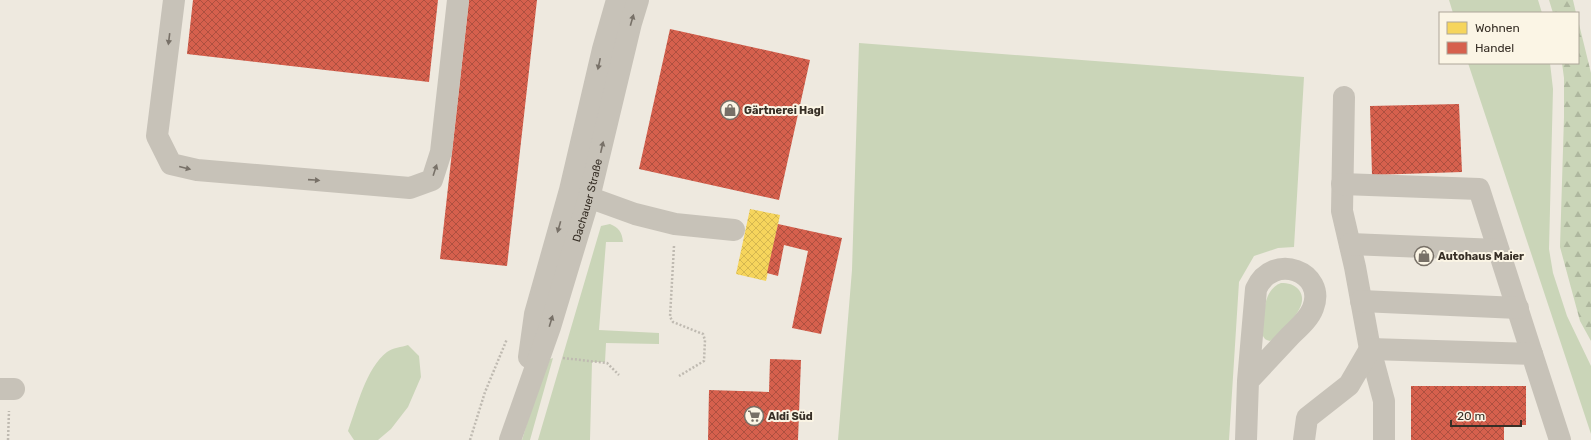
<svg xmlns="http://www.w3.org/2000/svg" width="1591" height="440" viewBox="0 0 1591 440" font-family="Rubik,sans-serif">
  <defs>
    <pattern id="forest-firs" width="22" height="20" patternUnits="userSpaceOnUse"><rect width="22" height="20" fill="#cad5b8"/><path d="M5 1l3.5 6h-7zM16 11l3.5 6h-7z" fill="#aeb79e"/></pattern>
    <pattern id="homes-cross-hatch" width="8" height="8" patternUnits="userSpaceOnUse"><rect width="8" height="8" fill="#f6d55c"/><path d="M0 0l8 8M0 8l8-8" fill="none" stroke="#d4b750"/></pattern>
    <pattern id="shops-cross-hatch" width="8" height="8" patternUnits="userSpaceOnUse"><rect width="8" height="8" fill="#d6604d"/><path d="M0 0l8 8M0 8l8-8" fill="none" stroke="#ae5040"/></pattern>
  </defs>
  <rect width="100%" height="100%" fill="#eee9df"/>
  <path fill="#cad5b8" d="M1449,0H1538L1542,13H1453Z
    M859,43L1304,77L1294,247L1278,248L1254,256L1239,282L1229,440H838L852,270Z
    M1468,63H1550L1553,89L1549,249L1553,273L1567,316L1591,366V434Z
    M610,224C619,228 622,232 623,242H606L599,330L659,333V344L606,343L605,362H592L590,440H538L601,226Z
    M1281,283C1288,283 1294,284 1299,290C1311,306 1285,326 1276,337L1270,341C1265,340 1264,338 1262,334C1264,317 1262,290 1281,283Z
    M408,345L419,356L421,377L408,407L391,429L378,440H354L348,431C357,407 366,368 387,352C392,348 402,347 408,345Z
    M553,358L530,440H522L535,396L550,359Z"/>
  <path fill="url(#forest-firs)" d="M1549,0H1573L1576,13H1553Z
    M1578,20L1591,73V341L1580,321L1560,247L1564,117V78L1562,63H1578Z"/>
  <path fill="url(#homes-cross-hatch)" d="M750,209L780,215L766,281L736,274Z"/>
  <path fill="url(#shops-cross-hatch)" d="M193,0H438L429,82L187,54Z
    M469,0H537L507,266L440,259Z
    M670,29L810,60L779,200L639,169Z
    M1459,104L1462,172L1372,175L1370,106Z
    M778,224L842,238L821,334L792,328L808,251L784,245L778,276L767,273Z
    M770,359L801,360L798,440H708L709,390L769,392Z
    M1411,386H1526V425H1504V440H1411Z"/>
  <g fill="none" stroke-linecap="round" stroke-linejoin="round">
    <path stroke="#bfbab1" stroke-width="2.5" stroke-dasharray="2 2" stroke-linecap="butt" d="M674,246L670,317L673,322L703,334L705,340L704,361L679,376
      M563,358L607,363L619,375
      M8,440L9,411
      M470,440L485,392L507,339"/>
    <g stroke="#c7c2b8" stroke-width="22">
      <path d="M174,0L157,136L171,164L197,170L410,188L432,180L441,152L458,0"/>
      <path d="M1344,97L1342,211L1355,267L1370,349L1384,401V440"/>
      <path d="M1342,184L1479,189L1532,354"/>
      <path d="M577,193L635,214L675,224L734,230"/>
      <path d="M1350,244L1498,250"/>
      <path d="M1361,301L1518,308"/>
      <path d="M529,357L535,314L570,190L603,49L617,0"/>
      <path d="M0,389H14"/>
      <path id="s1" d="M510,440L550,327L589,198L631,23L638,0"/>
      <path d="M1246,440L1248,381L1256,289C1273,251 1327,272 1313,308C1309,319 1298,328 1290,336C1276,351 1262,366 1248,381"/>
      <path d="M1304,440L1307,418L1349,385L1370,349L1532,354L1560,440"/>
    </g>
  </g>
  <defs><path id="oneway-solid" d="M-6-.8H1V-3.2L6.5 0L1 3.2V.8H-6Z"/></defs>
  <g fill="#787168">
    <use href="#oneway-solid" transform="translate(632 20) rotate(-74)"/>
    <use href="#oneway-solid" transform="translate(169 39) rotate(97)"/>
    <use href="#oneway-solid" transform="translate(599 64) rotate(102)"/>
    <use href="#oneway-solid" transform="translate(602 147) rotate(-77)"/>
    <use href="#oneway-solid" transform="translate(185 168) rotate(14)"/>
    <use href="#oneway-solid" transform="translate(435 170) rotate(-72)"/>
    <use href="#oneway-solid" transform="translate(314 180) rotate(4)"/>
    <use href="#oneway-solid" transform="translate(559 227) rotate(106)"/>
    <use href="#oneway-solid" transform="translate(551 321) rotate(-73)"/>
  </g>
  <defs>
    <g id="shop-ring" transform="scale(1)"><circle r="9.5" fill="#fbf5e5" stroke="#777067" stroke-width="1.5"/><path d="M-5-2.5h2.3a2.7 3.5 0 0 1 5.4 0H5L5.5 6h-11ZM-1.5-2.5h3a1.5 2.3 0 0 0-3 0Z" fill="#777067"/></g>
    <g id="supermarket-ring" transform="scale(1)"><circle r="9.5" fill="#fbf5e5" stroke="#777067" stroke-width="1.5"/><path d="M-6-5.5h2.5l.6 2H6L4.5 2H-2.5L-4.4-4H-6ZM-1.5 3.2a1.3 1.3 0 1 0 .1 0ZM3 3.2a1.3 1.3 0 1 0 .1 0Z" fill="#777067"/></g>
  </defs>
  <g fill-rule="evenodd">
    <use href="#shop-ring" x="730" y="110"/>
    <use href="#shop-ring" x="1424" y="256"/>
    <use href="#supermarket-ring" x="754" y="416"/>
  </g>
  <g text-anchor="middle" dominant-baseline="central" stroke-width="4" stroke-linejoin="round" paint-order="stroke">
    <g font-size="11" font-weight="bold" fill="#372f26" stroke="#fbf5e5" text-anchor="start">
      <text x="744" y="110">Gärtnerei Hagl</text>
      <text x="1438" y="256">Autohaus Maier</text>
      <text x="768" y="416">Aldi Süd</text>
    </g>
    <g font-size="11" fill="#372f26" stroke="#fbf5e5">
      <text stroke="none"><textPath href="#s1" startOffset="252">Dachauer Straße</textPath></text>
    </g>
  </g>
  <rect x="1439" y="12" width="140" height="52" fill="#fbf5e5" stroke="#ada699"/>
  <rect x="1447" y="22" width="20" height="12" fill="#f6d55c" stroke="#ada699"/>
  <text x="1475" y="32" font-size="12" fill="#372f26">Wohnen</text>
  <rect x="1447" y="42" width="20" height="12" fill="#d6604d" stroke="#ada699"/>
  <text x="1475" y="52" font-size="12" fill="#372f26">Handel</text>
  <path d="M1451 420v6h70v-6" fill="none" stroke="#372f26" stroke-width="2"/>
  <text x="1457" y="420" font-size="12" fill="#372f26" stroke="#fbf5e5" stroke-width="3" paint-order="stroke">20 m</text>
</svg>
